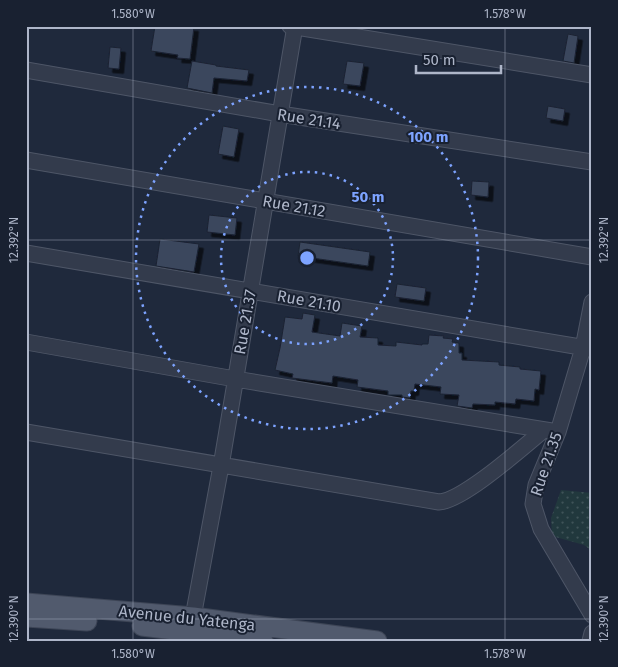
<svg xmlns="http://www.w3.org/2000/svg" width="618" height="667" viewBox="0 0 618 667" font-family="'Fira Sans',sans-serif">
  <defs>
    <pattern id="grass-dots" width="8" height="8" patternUnits="userSpaceOnUse" patternTransform="scale(1.25)"><rect width="8" height="8" fill="#21383d"/><path d="M2 2h.1M6 6h.1" fill="none" stroke="#3f5358" stroke-width="1.8" stroke-linecap="round"/></pattern>
    <filter id="shadow"><feDropShadow dx="4.5" dy="4.5" stdDeviation="0" flood-color="#0009"/></filter>
  </defs>
  <rect width="100%" height="100%" fill="#1f293c"/>
  <path fill="url(#grass-dots)" d="M561,490L592,493V551L584,545L552,536L551,518Z"/>
  <path fill="#3b465d" stroke="#1b2333" filter="url(#shadow)" d="M155,26L194,27L190,59L177,58L178,55L151,51Z
    M568,34L578,36L574,63L563,61Z
    M110,47L121,48L119,69L108,68Z
    M192,61L216,65V66L249,70L247,81L214,78L212,93L187,88Z
    M347,61L364,63L360,86L343,84Z
    M548,106L565,109L563,121L546,118Z
    M223,126L239,129L234,157L218,154Z
    M472,181L489,182L488,197L471,195Z
    M209,215L237,218L235,235L207,232Z
    M160,239L199,244L194,272L156,266Z
    M300,242L370,252L368,266L298,256Z
    M397,284L426,288L424,301L395,297Z
    M303,313L315,315L312,332L340,336L342,323L362,326L360,337L378,338V345L396,346V342L422,345V344H428L429,335L444,336L443,338L453,339L452,342L459,343V353H462V360L499,362V365L520,367V369L541,371L539,390L535,389L534,401L516,399L515,404L495,402V405L473,404L472,408L457,406L459,395L440,394L441,387L415,384L414,391H411L410,398L402,397V395H388V391L357,387L358,380L333,376L332,383L292,378L293,374L275,370L280,348L285,317L302,319Z"/>
  <g fill="none" stroke-linecap="round" stroke-linejoin="round">
    <g stroke="#4e5667" stroke-width="17">
      <path id="minor" d="M290,26L592,75
        M26,70L280,114L592,162
        M26,160L592,257
        M26,253L592,349
        M592,302L583,348L558,432L536,485L533,504L541,529L592,615
        M26,342L235,379L558,432
        M26,432L439,502C463,501 523,447 544,430
        M191,628L221,466L295,26
        M590,641L592,633"/>
    </g>
    <g stroke="#3d4556" stroke-width="21">
      <path id="major" d="M26,603L193,617L377,641
        M26,617L87,621
        M142,626L263,641"/>
    </g>
    <use href="#minor" stroke="#333b4c" stroke-width="15"/>
    <use href="#major" stroke="#515a6d" stroke-width="19"/>
  </g>
  <path fill="none" stroke="#aeb6c9" stroke-width="1" stroke-opacity="0.45" d="M133,26V641M505,26V641M26,240H592M26,619H592"/>
  <g fill="none" stroke="#7da3ff" stroke-width="2.5" stroke-dasharray="2.5 5">
    <circle cx="307" cy="258" r="86"/>
    <circle cx="307" cy="258" r="171"/>
  </g>
  <g text-anchor="middle" dominant-baseline="central" stroke-width="4" stroke-linejoin="round" paint-order="stroke">
    <g font-size="16" fill="#aeb6c9" stroke="#192131">
      <text transform="translate(309 119) rotate(9)">Rue 21.14</text>
      <text transform="translate(294 206) rotate(10)">Rue 21.12</text>
      <text transform="translate(309 301) rotate(10)">Rue 21.10</text>
      <text transform="translate(245 322) rotate(-80)">Rue 21.37</text>
      <text transform="translate(546 464) rotate(-71)">Rue 21.35</text>
      <text transform="translate(187 618) rotate(6)">Avenue du Yatenga</text>
    </g>
  </g>
  <circle cx="307" cy="258" r="8" fill="#7da3ff" stroke="#192131" stroke-width="2.5"/>
  <g font-size="15" text-anchor="middle" font-weight="bold" fill="#7da3ff" stroke="#192131" stroke-width="4" stroke-linejoin="round" paint-order="stroke">
    <text x="428" y="142">100 m</text>
    <text x="368" y="202">50 m</text>
  </g>
  <rect width="618" height="667" fill="none" stroke="#192131" stroke-width="55"/>
  <path d="M416 65v8h85v-8" fill="none" stroke="#aeb6c9" stroke-width="2.5"/>
  <text x="423" y="65" font-size="15" fill="#aeb6c9" stroke="#192131" stroke-width="4" paint-order="stroke">50 m</text>
  <rect x="28" y="28" width="562" height="612" fill="none" stroke="#aeb6c9" stroke-width="2"/>
  <g font-size="12" text-anchor="middle" fill="#aeb6c9">
    <text x="133" y="18">1.580°W</text>
    <text x="505" y="18">1.578°W</text>
    <text transform="translate(14 240) rotate(-90)" y="4">12.392°N</text>
    <text transform="translate(604 240) rotate(-90)" y="4">12.392°N</text>
    <text transform="translate(14 619) rotate(-90)" y="4">12.390°N</text>
    <text transform="translate(604 619) rotate(-90)" y="4">12.390°N</text>
    <text x="133" y="658">1.580°W</text>
    <text x="505" y="658">1.578°W</text>
  </g>
</svg>
